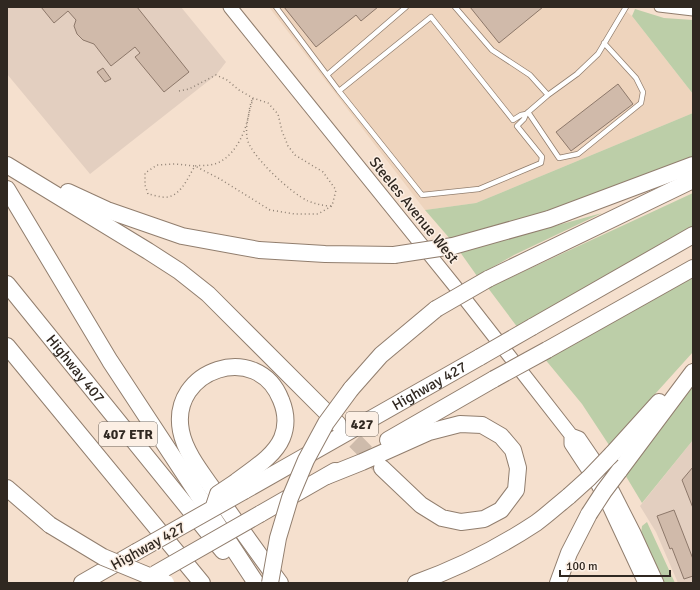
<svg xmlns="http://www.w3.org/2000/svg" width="700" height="590" viewBox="0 0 700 590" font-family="Signika,sans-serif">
  <rect width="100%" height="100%" fill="#f5e0ce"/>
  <path fill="#e3cfc0" d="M7,7H181L226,62L216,75L90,174L7,74Z
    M693,440V583H678L656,532L640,506Z"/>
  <path fill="#eed4bd" d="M269,7H621L632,16L693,94V113L476,203L425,210Z"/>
  <path fill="#bccea8" d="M635,9L664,18L693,20V94L632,16Z
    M693,113V159L545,215L451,240L425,210L476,203Z
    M693,193V230L518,328L488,288Z
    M602,213L514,255L477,276L460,252Z
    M693,274V352L609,445L582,404L544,358Z
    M693,383V440L642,503L624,473Z
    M647,522L675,583H662L641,534L642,526Z"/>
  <path fill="#d0baaa" stroke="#8d786a" d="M41,7H137L189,72L164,92L135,57L140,53L135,47L111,66L94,44L83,40L77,34L74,26L76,20L68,11L54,23Z
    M284,7H378L361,21L356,15L316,47Z
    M470,7H543L499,43Z
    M103,68L111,79L105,82L97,72Z
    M618,84L633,104L571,151L556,132Z
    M693,467V508L682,480Z
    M674,510L693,559V576L684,579L672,548L670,549L657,516Z"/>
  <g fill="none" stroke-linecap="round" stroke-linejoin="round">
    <path stroke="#cebbab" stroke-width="16" stroke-dasharray="16 8" stroke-linecap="butt" d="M338,424L381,467"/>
    <g stroke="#917e6e" stroke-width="6">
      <path id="service" d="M276,7L327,75L406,7
        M455,7L492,50L530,75L548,95L577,74L598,54L626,7
        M327,75L339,91
        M528,112L559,158L578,154L641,103L643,92L636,78L604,43
        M526,114L524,119L517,126L542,157L541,163L479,189L422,195L339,91L431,17L513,120L521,115L526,114L548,95"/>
    </g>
    <g stroke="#917e6e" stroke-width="11">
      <path id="minor" d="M659,7L693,11"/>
    </g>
    <g stroke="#917e6e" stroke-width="15">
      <path id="secondary" d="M230,7L454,285L571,435V444L598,485L610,508L645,583
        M571,435L579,438L605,476L634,533L657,583"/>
    </g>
    <g stroke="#917e6e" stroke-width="18">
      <g id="motorway">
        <path d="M7,165L148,251L179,271L208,294L338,424"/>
        <path d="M7,189L110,361L256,583"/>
        <path d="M68,192L107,210L182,236L259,250L325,254L394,255"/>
        <path d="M453,246L549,219L693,165"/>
        <path d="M488,279L693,180"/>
        <path id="s1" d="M7,284L223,551"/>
        <path d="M532,327L693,235"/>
        <path d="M7,346L202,583"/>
        <path d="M547,350L693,268"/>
        <path d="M351,389L381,355L436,309"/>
        <path d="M388,440L494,379"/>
        <path d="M612,454L659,402"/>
        <path d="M619,471L693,372"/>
        <path d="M327,476L362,462L429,432L460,424L482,425L501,436L513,450L518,468L516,490L501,510L484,519L461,522L442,518L421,505L382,468"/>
        <path d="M236,482C251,470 274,457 282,438C287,426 286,412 281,400C258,340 169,369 181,431C185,452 201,472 213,489C235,521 257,552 280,583"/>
        <path d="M7,488L50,525"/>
        <path id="s2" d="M244,491L480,357"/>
        <path d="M260,514L335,471"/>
        <path d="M82,583L136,552"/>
        <path d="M416,583C458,568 498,548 536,523C547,515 558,505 569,496"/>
        <path d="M558,583L569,553L589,514"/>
      </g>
    </g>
    <path stroke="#8f8174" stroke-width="1.5" stroke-dasharray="1 3" stroke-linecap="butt" d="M179,91L189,89L216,75L227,80L239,90L253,98L268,103L278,114L282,131L288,146L295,155L323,172L336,190L332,206L318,214H295L270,210L220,179L195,166L175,164L157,165L145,173V185L148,194C154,195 162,198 168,197C182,194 188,177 195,166C201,165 208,166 214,164C231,160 243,138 247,122C250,113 248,108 253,98C250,110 245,124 247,137C248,154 292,194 308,201C316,204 323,206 332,206"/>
    <use href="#service" stroke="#fff" stroke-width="4.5"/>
    <use href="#minor" stroke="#fff" stroke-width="9"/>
    <use href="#secondary" stroke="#fff" stroke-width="13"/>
    <use href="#motorway" stroke="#fff" stroke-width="16"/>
    <g stroke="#917e6e" stroke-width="18" stroke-linecap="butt">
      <path id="motorway-bridge" d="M394,255L453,246
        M436,309L488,279
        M480,357L532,327
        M494,379L547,350
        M569,496L589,478L612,454
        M214,506L218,494L236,482
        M589,514L604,491L619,471
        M50,525L103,557L166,583
        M136,552L244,491
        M155,574L260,514
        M270,583L278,538L290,498L306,460L326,423L351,389"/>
    </g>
    <use href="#motorway-bridge" stroke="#fff" stroke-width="16"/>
  </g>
  <g text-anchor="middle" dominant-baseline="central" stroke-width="3" stroke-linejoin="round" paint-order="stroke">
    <g fill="#fcefe4" stroke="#6d645c" stroke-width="1">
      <rect x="346" y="412" width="32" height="24" rx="3"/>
      <rect x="99" y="422" width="58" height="24" rx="3"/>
    </g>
    <g font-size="14" font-weight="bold" fill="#302821">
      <text x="362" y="424">427</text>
      <text x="128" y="434">407 ETR</text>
    </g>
    <g font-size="15" fill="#302821" stroke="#fcefe4">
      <text transform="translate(414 210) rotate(51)">Steeles Avenue West</text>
      <text stroke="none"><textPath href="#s1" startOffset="109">Highway 407</textPath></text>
      <text stroke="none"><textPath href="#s2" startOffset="213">Highway 427</textPath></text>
      <text transform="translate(148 546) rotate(-29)">Highway 427</text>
    </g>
  </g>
  <rect width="700" height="590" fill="none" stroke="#302821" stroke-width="16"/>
  <path d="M560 570v6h110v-6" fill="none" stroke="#302821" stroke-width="2"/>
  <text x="566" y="570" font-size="12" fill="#302821" stroke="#fcefe4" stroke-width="3" paint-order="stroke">100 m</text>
</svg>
